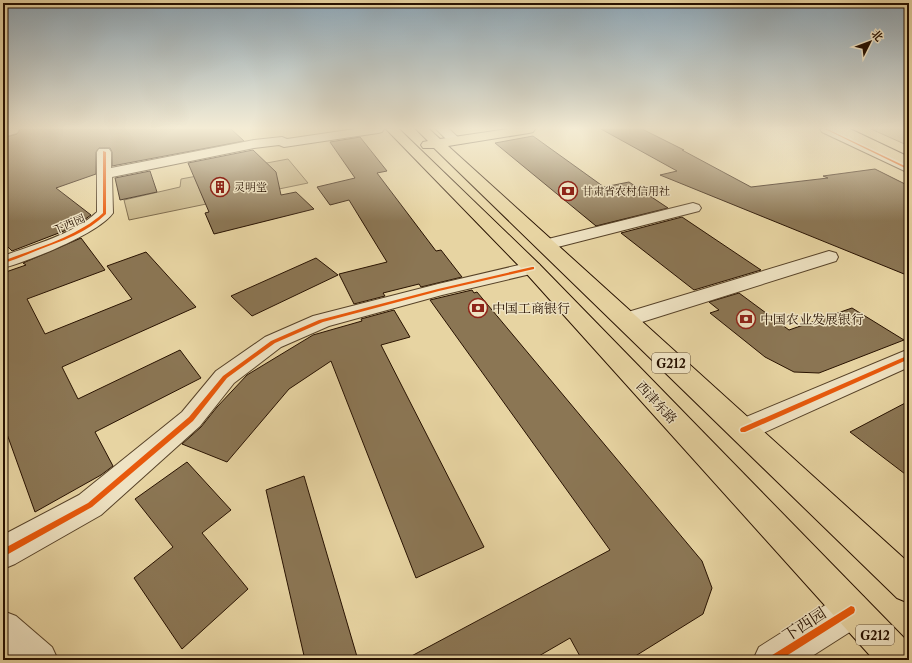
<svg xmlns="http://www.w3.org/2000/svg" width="912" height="663" viewBox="0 0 912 663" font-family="'Libre Caslon Text','Noto Serif SC',serif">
  <rect width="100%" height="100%" fill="#e7d4a2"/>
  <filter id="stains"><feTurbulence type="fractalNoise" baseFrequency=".005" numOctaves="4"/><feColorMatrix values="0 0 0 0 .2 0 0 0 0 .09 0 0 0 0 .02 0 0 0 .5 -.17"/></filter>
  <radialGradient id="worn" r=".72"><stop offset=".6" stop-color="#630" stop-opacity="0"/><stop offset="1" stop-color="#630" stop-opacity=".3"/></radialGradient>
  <path fill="#c6b386" stroke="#766243" d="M871,129H909V146Z
    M288,159L308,183L129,220L124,200L180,187L181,179Z"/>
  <path fill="#8b7654" stroke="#271100" d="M20,129H231L244,141L112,166V152L110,148H99L96,152V174L56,188L91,215L84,220L72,225L73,227L64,231L12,251L3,242V138L17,134Z
    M601,129H642L684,150H682L751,187L828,178L823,176L875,169L909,186V276L660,175L677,171Z
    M533,136L604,187L629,182L668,208L596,226L495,143Z
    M360,137L387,171L377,173L436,251L441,250L462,277L421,287L419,284L383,293L385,296L354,304L339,274L387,262L349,200L330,205L317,187L355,178L330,142Z
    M253,150L276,172L281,195L296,192L314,209L214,234L205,213L209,212L188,163Z
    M150,171L157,192L120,200L115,178Z
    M682,217L761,270L694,290L621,233Z
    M81,238L105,270L27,299L45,334L132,299L107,266L146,252L196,307L62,367L78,399L180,350L201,378L95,432L113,466L101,475L35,512L3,423V273L26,265L23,263Z
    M316,258L338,275L252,316L231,296Z
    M472,290L474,293L477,292L702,561L712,588L703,614L629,660H582L570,638L532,660H404L610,550L430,300Z
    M739,293L789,330L852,308L904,340L819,373L794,372L765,357L710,313L719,310L709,302Z
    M394,310L410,337L381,345L484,547L416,578L331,361L289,389L227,462L182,444L201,427L217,407L247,375L313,335L362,321L361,319Z
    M909,401V477L850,432Z
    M187,462L231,510L202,533L248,589L182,649L134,578L173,547L135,499Z
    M304,476L358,660H305L266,490Z"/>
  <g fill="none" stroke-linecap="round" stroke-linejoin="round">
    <g stroke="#574228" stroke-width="2">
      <path id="minor" d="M3,129H18L19,130L17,133L3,137Z
        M355,129H384L382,132L378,133L284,147L279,145L254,148L112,177L113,213C98,234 29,261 3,268V256C33,245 74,234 97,212V152L99,149H109L111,152V168L254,140L282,137L287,139Z
        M436,129H449L462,141L461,144H451Z
        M820,129H835L909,164V173L822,132Z
        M693,203L699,205L701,208L699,211L546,250L540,249L537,245L540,241Z
        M829,251L836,253L838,257L836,261L626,327L618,325L615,320L618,315Z
        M532,262L539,264L541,268L539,272L442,295L329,326L281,347L234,383L200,426L101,515L15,564L3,569V535L79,495L182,412L216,371L265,337L313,316L438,284Z
        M909,349V367L752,438L743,441L734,438L730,430L734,422Z
        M851,592L864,597L869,610L864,623L806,660H753L759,647L838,597Z
        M3,611L16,616L52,647L58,660H11L3,653Z"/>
    </g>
    <g stroke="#271100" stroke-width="2">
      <path id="major" d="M386,129H399L539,264L909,643V660H874L525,272Z
        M416,129H429L440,139L508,129H535L533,132L529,133L448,146L909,563V603L897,598L434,148H423L421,145L423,142L428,141Z"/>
    </g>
    <g stroke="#271100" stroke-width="2">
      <path id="highway" d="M835,129H850L909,157V166L837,132Z"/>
    </g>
    <use href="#minor" fill="#efe3c3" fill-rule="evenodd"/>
    <use href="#major" fill="#e7d4a2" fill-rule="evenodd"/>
    <use href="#highway" fill="#e7d4a2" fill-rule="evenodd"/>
    <g stroke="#efe3c3" stroke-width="3">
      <path id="cycleway" d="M825,129H827L909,168V170Z
        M103,151L106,152V214C88,232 62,241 38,250C26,255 15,260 3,263V261C34,249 79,236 103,213Z
        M532,267H534V269L439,291L323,322L275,343L227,378L193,421L92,507L3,557V549L88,503L189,417L223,376L271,341L319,320L438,289Z
        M909,355V359L745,432H741L740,430L741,428Z
        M851,606L854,607L855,610L854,613L780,660H768L769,657Z"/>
    </g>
    <use href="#cycleway" fill="#e8590c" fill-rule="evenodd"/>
  </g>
  <linearGradient id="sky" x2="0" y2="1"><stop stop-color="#8da6b6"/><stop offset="0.58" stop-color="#f4ecd5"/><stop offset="1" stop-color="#f4ecd5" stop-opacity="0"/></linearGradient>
  <rect width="912" height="221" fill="url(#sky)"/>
  <defs>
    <g id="building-ring" transform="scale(1)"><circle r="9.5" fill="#efe3c3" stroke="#8f2418" stroke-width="1.5"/><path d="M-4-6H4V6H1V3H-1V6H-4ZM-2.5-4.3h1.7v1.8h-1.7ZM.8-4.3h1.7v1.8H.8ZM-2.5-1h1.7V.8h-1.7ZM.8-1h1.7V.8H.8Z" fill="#8f2418"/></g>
    <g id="bank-ring" transform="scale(1)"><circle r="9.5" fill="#efe3c3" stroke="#8f2418" stroke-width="1.5"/><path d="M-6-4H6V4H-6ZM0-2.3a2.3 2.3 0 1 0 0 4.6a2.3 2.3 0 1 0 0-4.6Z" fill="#8f2418"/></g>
  </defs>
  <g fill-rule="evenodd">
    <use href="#building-ring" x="220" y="187"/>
    <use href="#bank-ring" x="568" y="191"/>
    <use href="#bank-ring" x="478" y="308"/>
    <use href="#bank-ring" x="746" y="319"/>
  </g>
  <g text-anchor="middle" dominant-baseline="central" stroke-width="3" stroke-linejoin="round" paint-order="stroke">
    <g font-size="11" fill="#271100" stroke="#efe3c3" text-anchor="start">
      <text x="234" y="187">灵明堂</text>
      <text x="582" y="191">甘肃省农村信用社</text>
    </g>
    <g font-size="11" fill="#271100" stroke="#efe3c3">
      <text transform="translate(69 224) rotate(-23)">下西园</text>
    </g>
    <g fill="#efe3c3" stroke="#63503a" stroke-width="1">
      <rect x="652" y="353" width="38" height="20" rx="3"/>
      <rect x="856" y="625" width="38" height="20" rx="3"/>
    </g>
    <g font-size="12" font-weight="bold" fill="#271100">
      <text x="671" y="363">G212</text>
      <text x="875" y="635">G212</text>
    </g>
    <g font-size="13" fill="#271100" stroke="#efe3c3" text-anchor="start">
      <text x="492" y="308">中国工商银行</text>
      <text x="760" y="319">中国农业发展银行</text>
    </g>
    <g font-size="13" fill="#271100" stroke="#efe3c3">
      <text transform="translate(657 402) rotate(47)">西津东路</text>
    </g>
    <g font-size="16" fill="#271100" stroke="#efe3c3">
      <text transform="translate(804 624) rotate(-33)">下西园</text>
    </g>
  </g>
  <rect width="912" height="663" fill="none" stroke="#e7d4a2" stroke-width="16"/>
  <rect x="4" y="4" width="904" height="655" fill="none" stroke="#271100" stroke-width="2"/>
  <rect x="8" y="8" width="896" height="647" fill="none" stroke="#271100"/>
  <g transform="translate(870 42) rotate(48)" stroke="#efe3c3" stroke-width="3" paint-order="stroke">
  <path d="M0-3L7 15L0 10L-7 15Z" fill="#271100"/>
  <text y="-6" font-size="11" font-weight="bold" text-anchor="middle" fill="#271100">北</text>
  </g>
  <rect width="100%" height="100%" filter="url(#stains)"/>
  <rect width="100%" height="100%" fill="url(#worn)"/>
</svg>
